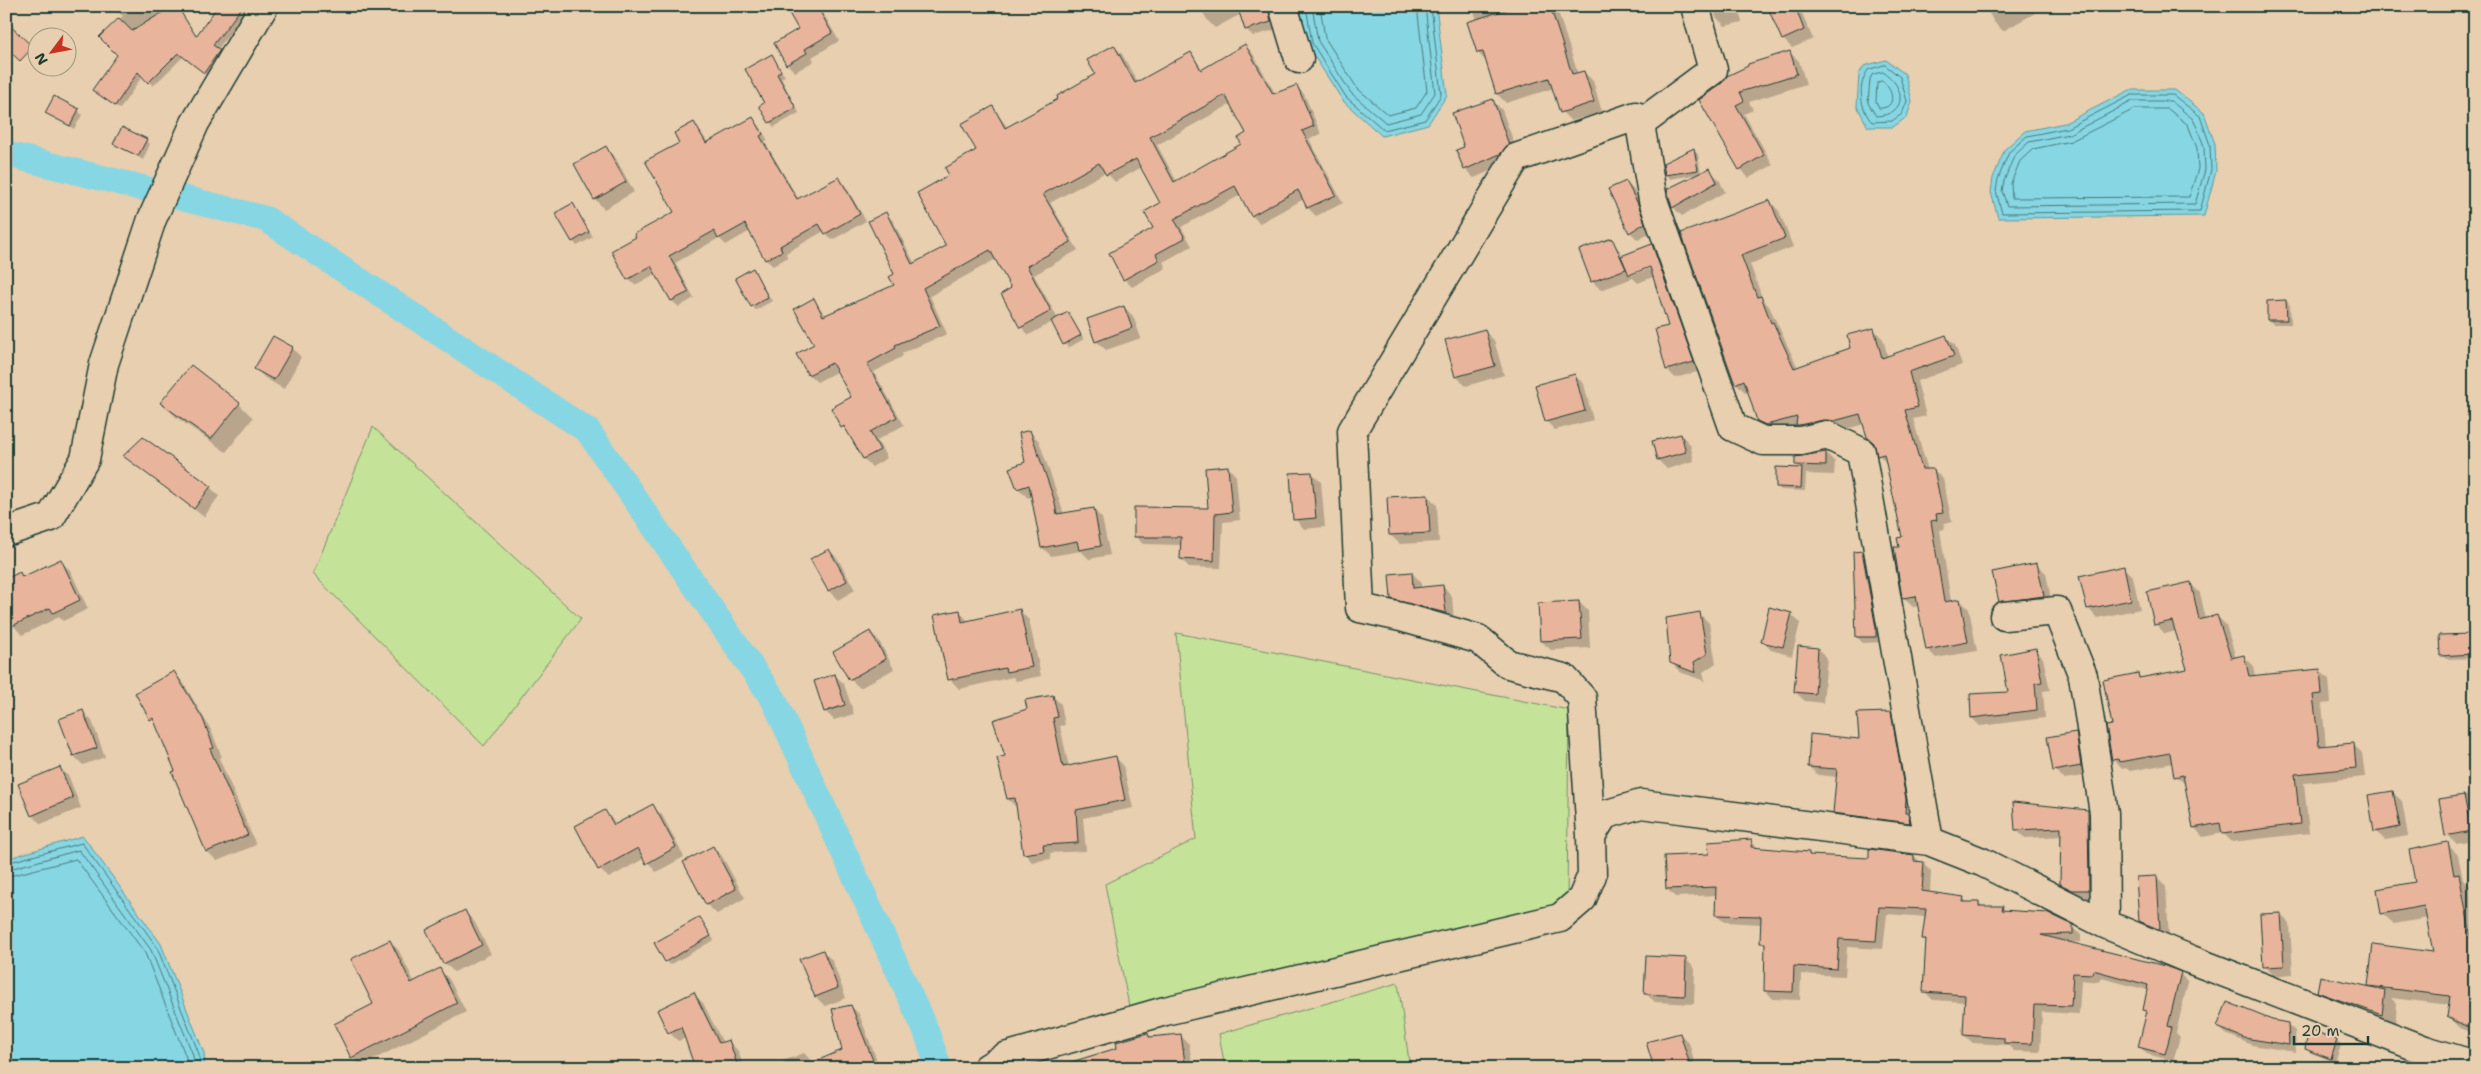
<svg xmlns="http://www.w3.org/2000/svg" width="2481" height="1074" viewBox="0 0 2481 1074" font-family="'Shantell Sans',sans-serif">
  <rect width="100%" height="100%" fill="#e7cfb0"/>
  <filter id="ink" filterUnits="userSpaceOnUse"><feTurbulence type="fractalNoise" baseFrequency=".02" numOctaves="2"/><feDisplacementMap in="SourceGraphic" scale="10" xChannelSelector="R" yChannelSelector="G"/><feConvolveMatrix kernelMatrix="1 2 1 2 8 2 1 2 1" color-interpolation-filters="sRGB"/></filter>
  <g filter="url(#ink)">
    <path fill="#c5e299" stroke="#729066" d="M373,427L581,619L484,746L313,574Z
      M1176,633L1569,710L1567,901L1130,1011L1105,884L1196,839Z
      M1398,983L1410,1068H1225L1219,1034Z"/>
    <path fill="#87d6e3" stroke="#5d999d" d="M1300,6H1436L1447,95L1428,124L1382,136L1343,101L1307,45Z
      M1886,60L1905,74L1912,101L1907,117L1893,127H1868L1857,106L1859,74L1864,66Z
      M2130,90H2175L2204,113L2215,144L2216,171L2204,216L1998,218L1991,192L1993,178L2005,149L2025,131L2065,123Z
      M83,836L161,944L204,1053L205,1068H6V859Z"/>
    <path fill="#0003" fill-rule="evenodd" d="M6,6H18L6,17Z
      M110,6H169L170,9L176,6L197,37L240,6L246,12L217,50L223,56L208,76L183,57L153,86L143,75L120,109L98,94L118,55L101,37L123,16Z
      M786,6H819L839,41L812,57L814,61L795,72L787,64L800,30Z
      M1199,6H1276L1278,29L1253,36L1246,29L1241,14L1215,28L1208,21Z
      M1472,6H1556L1578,74L1584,72L1593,81L1602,112L1571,121L1562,112L1554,88L1506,103L1497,94L1487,62L1478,53L1477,20Z
      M1609,6H1625L1614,11Z
      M1713,6H1738L1742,22L1725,26L1716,17Z
      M1769,6H1799L1813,39L1792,48L1783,39Z
      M1985,6H2031L2035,13L2003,31L1994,22Z
      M1114,46L1122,54L1138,83L1191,54L1203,70L1245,46L1253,54L1276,95L1296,86L1304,94L1321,134L1309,139L1343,203L1316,216L1308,208L1304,199L1260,223L1252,216L1241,195L1181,227L1192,246L1163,262L1166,268L1132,287L1124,279L1155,229L1161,204L1142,167L1115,182L1106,172L1050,203L1078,250L1034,275L1058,319L1068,313L1084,339L1068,348L1052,322L1029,335L1021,327L1013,288L996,259L930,296L947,334L902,353L903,356L874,372L904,425L877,440L887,458L872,467L864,459L851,435L842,427L853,397L838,371L817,382L809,375L798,354L816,345L814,300L826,316L896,285V274L885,213L893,221L915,264L947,246L951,176L977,151L993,108L1008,128L1060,99L1097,75ZM1231,104L1248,134L1243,145L1177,182L1157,145Z
      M1789,52L1799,61L1806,84L1749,102L1753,110L1744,114L1773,165L1749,178L1740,169L1701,100Z
      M771,56L785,76L781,78L799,113L774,127L770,122L766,104Z
      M1493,101L1502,110L1518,154L1509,163L1474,178L1465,169V148Z
      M78,110L82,115L74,129L47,113Z
      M752,118L759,125L768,141L765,142L799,200L839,178L845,185L866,221L832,240L824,231L786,253L788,257L773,266L766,260L750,231L726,245L719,238L675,263L694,298L679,307L672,301L657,273L635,285L628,279L638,237L675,212L681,143L694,123L708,143Z
      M146,140L150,144L143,160L115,143Z
      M606,148L615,157L634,192L604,209L595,199Z
      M1693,150L1698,154L1701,174L1709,170L1719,179L1725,192L1682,216L1673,207L1699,174L1670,179L1666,175Z
      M1625,182L1634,190L1652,232L1638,240L1630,232Z
      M1770,201L1779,211L1793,247L1750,264L1763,300L1769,306L1798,368L1852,348L1873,329L1883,339L1888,357L1945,336L1955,345L1962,365L1917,381L1926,416L1913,419L1928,470H1934L1943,479L1952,522L1944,523L1945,529L1940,530L1951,602L1960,600L1969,609L1977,651L1936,658L1927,649L1919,606L1913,607L1904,598L1900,548L1903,538L1888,464L1879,455L1864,424L1844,430H1768L1758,420L1749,391L1745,392L1736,383L1683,234Z
      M573,205L593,237L577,246L573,241Z
      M1611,240L1624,256L1652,245L1660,254L1701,371L1675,378L1667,369L1669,327L1655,276L1638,283L1633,278L1601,290L1592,281ZM1656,263L1657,266L1632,275V273Z
      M752,269L772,301L756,310L752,306Z
      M2286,301L2290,305L2291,324H2273L2269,320Z
      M1124,307L1133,316L1141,338L1106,350L1096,341Z
      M1484,331L1494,340L1504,375L1466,386L1456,376Z
      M292,348L301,357L284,389L265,378L256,369Z
      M1574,375L1584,384L1593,420L1555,430L1546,421Z
      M162,403L239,404L253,418L226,452L176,417Z
      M1030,432L1039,441L1064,514L1093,509L1102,518L1110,555L1089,559L1081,551L1051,556L1042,547L1032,496L1028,498L1018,488L1026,463Z
      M1681,435L1690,444L1694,461L1667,469L1658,460L1653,442Z
      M1826,453L1835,462L1834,475L1806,474L1805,491L1781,490L1777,486L1801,469L1796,464Z
      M125,456L210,487L219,496L204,517Z
      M1228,467L1236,476L1240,520L1223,522L1221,568L1189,567L1181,559L1182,545L1143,544L1135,536L1210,509Z
      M1312,473L1321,482L1325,527L1304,529L1295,519Z
      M1428,496L1437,505L1439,542L1400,544L1390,535Z
      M2472,547H2475V587H2474Z
      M829,550L838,559L855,590L838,600L829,591L812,560Z
      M1862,552L1868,558L1882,642L1863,643L1857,637Z
      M60,561L70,570L88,609L63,621L59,617L22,635L13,625L20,574L24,578Z
      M2036,564L2046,573L2052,605L2009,610L2000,601Z
      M2123,567L2133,577L2140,609L2097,618L2088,608Z
      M1412,573L1421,582V588L1443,586L1452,596L1454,622L1402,608L1393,598Z
      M2191,584L2200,593L2206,619L2217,616L2226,625L2236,658L2243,656L2253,665L2255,676L2319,670L2329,679L2331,703L2322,704L2326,747L2353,744L2362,753L2365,777L2304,783L2309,833L2232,842L2223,833L2203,837L2194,827L2186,785L2176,776L2173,763L2130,771L2126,768L2122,769L2113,759V726L2138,675L2142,679L2189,670L2176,631L2165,634L2156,624Z
      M1579,602L1588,611L1590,648L1551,650L1541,641Z
      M959,611L969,622L1020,611L1029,620L1041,676L1016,681L1013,677L959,689L950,679Z
      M1700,614L1709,623L1716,663L1703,672L1705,681L1680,672L1671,662Z
      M1791,614L1800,623L1792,656L1771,650L1762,641Z
      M870,632L879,641L894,669L860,688L850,679Z
      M2471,635L2475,639V658L2446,659L2441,655Z
      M1818,649L1827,658L1823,703L1805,701L1795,692Z
      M2035,650L2043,658L2050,690L2043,691L2045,718L1980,726L1972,718L2009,694Z
      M174,673L183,682L211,730L222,757L219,758L256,845L217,861L207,851L158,726L151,719Z
      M835,675L844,684L854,714L834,720L825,711Z
      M1052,696L1061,704L1065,725L1060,726L1069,767L1115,757L1123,765L1133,808L1083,818L1086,851L1050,853L1051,859L1032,862L1024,853L1017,808L1008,799L1007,756L1028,710Z
      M82,711L92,721L105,757L83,765L74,756L61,719Z
      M1890,713L1899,722L1918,831L1843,821L1835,812L1838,777L1818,775L1809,766L1860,740Z
      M2075,733L2085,742L2090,775L2064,779L2055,770Z
      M2469,750H2475V784Z
      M60,768L69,777L81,808L41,824L32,815Z
      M2392,792L2402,801L2408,836L2385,840L2375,831Z
      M2475,794V841L2456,844L2447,835L2441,800Z
      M652,806L662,815L684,857L656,872L645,858L609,878L599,869L605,812L617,825Z
      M2087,811L2096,819L2097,898H2081L2070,892L2061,883L2062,836L2025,838L2016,830Z
      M1751,841L1759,849L1808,853L1812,856L1870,860L1914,856L1931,871L1930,893L1963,898L1968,903H1979L1983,907L2002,908L2006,912L2072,927L2081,935V942H2066L2180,974L2188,982L2176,1033L2180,1037L2173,1061L2147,1054L2139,1046L2148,1013L2144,1009L2148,990L2101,978L2100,982L2081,980L2079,1014L2042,1012L2040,1052L2014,1051L2008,1045L1973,1043L1964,1035L1966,1002L1933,1000L1924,991L1927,942L1923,938L1926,917L1887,914L1883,949L1847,947L1845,976L1801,974L1800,1000L1773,999L1765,990L1767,948L1761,942L1762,924L1725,922L1716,914L1717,895L1675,897L1667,889L1710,855Z
      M2447,844L2458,855L2463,880L2470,886L2475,913V1035L2460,1028L2449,1016L2450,1005L2391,998L2397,1004L2395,1027L2332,1004L2319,991L2373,989L2370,986L2435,953L2428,918L2394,924L2382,913L2417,883Z
      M713,847L722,856L745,898L717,914L707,905L684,862Z
      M2157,878L2166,887L2169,937L2150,930L2140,921Z
      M465,912L474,921L491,954L454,972L445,963Z
      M2280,914L2290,924L2293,974L2274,976L2265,966Z
      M700,919L714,940L670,965L666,961Z
      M390,941L399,951L415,983L440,970L449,979L466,1012L361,1066L352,1057L375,1005Z
      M822,951L832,960L846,998L825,1006L816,997Z
      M1686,959L1695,969L1694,1004L1655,1002L1645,993Z
      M694,994L703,1003L723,1043L729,1041L738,1051L744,1068H696L686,1038L678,1041L669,1032Z
      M851,1006L859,1014L880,1068H786L783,1061L804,1053L813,1063L843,1051Z
      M2272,1021L2287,1024L2295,1031L2296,1052L2252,1045L2226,1034L2219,1027Z
      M2310,1031L2337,1041L2341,1046L2335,1062L2311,1053L2307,1049Z
      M1148,1034L1152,1038L1180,1035L1189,1044L1193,1068H1062L1119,1049Z
      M1680,1034L1689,1043L1696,1068H1655Z"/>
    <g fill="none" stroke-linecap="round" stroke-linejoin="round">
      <path stroke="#497a7a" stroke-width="1" d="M1306,6L1312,43L1346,97L1384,130L1425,120L1441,95L1431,6
        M1312,6L1318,41L1351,93L1386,123L1421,114L1435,93L1425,6
        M1320,6L1325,38L1357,88L1388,115L1416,108L1427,91L1417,6
        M1885,65L1900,77L1907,101L1902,114L1892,121L1872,122C1860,109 1857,85 1868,70Z
        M1883,72C1906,86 1908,115 1876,116L1868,103L1870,79L1872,75Z
        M1882,81C1893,88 1898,109 1879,108L1876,101L1877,83Z
        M2132,95H2173L2200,116L2210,145L2211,170L2200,211L2002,213L1996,191L1998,179L2009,152L2027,136L2067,128Z
        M2133,101H2171L2194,120L2204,146L2205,170L2195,204L2007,206L2002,191L2004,181L2014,156L2029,142L2069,134Z
        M2135,109H2168L2188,125L2197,148L2198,169L2189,197L2012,198L2011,183L2020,161L2033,149L2071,141Z
        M6,863L82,843L157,947L199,1054L200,1068
        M6,870L79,850L151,950L193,1055L194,1068
        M6,877L76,859L145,953L186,1057V1068"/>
      <path stroke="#87d6e3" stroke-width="26" d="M6,154L266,219L588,431L774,700L926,1031L939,1068"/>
    </g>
    <path fill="#e9b49c" stroke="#1f3d34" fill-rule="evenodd" d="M173,6H177L196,36L218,6H243L213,45L220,50L204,73L178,53L148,83L138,72L115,106L92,90L117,55L99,37L119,18L132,31Z
      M785,6H817L832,33L805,49L807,53L786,65L774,43L798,29Z
      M1237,6H1268L1271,22L1245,30Z
      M1518,6H1550L1572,74L1584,71L1594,102L1560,113L1549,78L1496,94L1483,52L1477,53L1467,22Z
      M1767,6H1795L1804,30L1782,40Z
      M6,22L33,47L20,61L6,48Z
      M1245,44L1273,94L1297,85L1314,126L1302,131L1336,195L1307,208L1298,190L1251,216L1235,186L1174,219L1185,238L1156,254L1159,260L1123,280L1109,253L1153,228L1144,212L1160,203L1136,159L1106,175L1099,163L1043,194L1071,242L1027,266L1051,311L1020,328L1001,294L1011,288L990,250L923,288L940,326L895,345L896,348L867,364L897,417L870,432L880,450L863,459L844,426L841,428L831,408L851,397L832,363L808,375L796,354L814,344L794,309L814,298L823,316L894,285L889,277L894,274L868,221L886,212L912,264L946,246L917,193L949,175L945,168L976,150L961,124L993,106L1005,128L1058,99L1057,96L1095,74L1087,60L1114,45L1135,83L1191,52L1201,70ZM1225,95L1246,133L1238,138L1241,144L1174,182L1150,137Z
      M1790,51L1797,74L1740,92L1744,101L1736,105L1764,155L1739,170L1699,100L1722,83L1727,76L1748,66V64Z
      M772,54L781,71L777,74L796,108L769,123L759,106L764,103L745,69Z
      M54,96L79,109L70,126L45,113Z
      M1493,99L1509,145L1500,154L1464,170L1456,150L1464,147L1452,113Z
      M753,117L763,134L760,136L797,199L839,177L860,214L825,234L819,224L780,246L782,251L765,260L745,224L718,239L714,231L669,256L689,292L671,301L651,266L627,280L611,251L636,237L634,234L674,212L645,161L679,143L674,133L694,122L706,143Z
      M122,127L147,139L138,156L113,144Z
      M606,146L626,182L594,200L574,164Z
      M1694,148L1698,170L1665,175L1663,163Z
      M1710,168L1717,182L1672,208L1667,189Z
      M1626,181L1638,204L1645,223L1629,233L1608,189Z
      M1770,200L1785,238L1741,255L1757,297L1761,296L1771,323L1773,322L1794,368L1850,348L1847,335L1874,328L1882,358L1946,335L1954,356L1909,372L1918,407L1905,410L1922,469H1934L1943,513L1936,514L1937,520L1931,521L1944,602L1960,599L1968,642L1926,650L1916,596L1902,598L1894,547H1899L1897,538L1902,537L1884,454L1877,456L1874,443L1867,437L1860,414L1834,421L1823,420L1799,425H1796L1797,417L1766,425L1757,421L1744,380L1735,384L1732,376L1681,233Z
      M573,203L589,232L572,242L555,213Z
      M1612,238L1626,269L1591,282L1579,250Z
      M1652,244L1694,362L1666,370L1655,329L1668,326L1650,267L1629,275L1621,256Z
      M753,268L768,297L751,307L735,278Z
      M2286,300L2287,320H2267V301Z
      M1124,306L1132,328L1095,342L1087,319Z
      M1068,312L1081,335L1063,345L1051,321Z
      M1485,329L1495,366L1455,377L1445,340Z
      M273,336L293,347L274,380L254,369Z
      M191,365L240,403L211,439L160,403Z
      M1575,374L1585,411L1545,422L1535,385Z
      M1030,430L1054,499L1057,514L1094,508L1101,546L1079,550L1077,541L1041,548L1029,485L1017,489L1009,468L1025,462L1019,433Z
      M1681,434L1686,452L1657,460L1652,441Z
      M143,437L211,486L194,509L123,456Z
      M1826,452V466L1795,465V457Z
      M1228,466L1232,512L1215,514L1214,561L1180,559L1181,537H1134V507L1208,508L1205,468Z
      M1776,467L1802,468L1801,488L1776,487Z
      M1312,472L1316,518L1293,520L1290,473Z
      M1428,495L1430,533L1389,535L1387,497Z
      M829,549L847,581L828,591L810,559Z
      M1862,551L1876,628V637H1856L1853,552Z
      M61,559L80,600L53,613L50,608L12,626L6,614V579L20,572L22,577Z
      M2037,563L2044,596L1999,602L1992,572Z
      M2124,566L2131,600L2087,609L2079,576Z
      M1412,572L1413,588L1443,585L1446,613L1391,599L1389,574Z
      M2191,582L2199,620L2217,615L2231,658L2244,655L2249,676L2320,669L2322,694L2313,695L2319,746L2354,743L2356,768L2295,774L2300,824L2222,834L2220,823L2193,828L2183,775L2174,777L2170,753L2119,762L2118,759L2112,760L2106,726L2112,725L2103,680L2138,673L2139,678L2187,669L2172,621L2154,625L2147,592Z
      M1579,601L1582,639L1540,641L1538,603Z
      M1769,607L1792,613L1783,647L1761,642Z
      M1020,609L1032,667L1006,672L1005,668L948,680L934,615L960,610L962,622Z
      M1700,612L1707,654L1694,662L1696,673L1670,663L1666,618Z
      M870,631L886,659L849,680L833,652Z
      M2472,634V654L2440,656L2439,635Z
      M1798,646L1818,648L1815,694L1794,692Z
      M2036,648L2042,682L2035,683L2037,710L1971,718L1970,694L2008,692L2001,655Z
      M174,671L203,719L214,748L210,749L248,835L206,852L172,772L175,771L153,718L150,720L135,693Z
      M835,674L845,705L824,712L814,681Z
      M1053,695L1058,717L1053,718L1063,767L1116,756L1125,800L1076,810L1078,843L1043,845L1044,851L1023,854L1015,798L1007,799L997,758L1005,756L993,720L1027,709L1025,700Z
      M83,710L97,748L73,756L59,719Z
      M1891,712L1906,799L1905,813H1908L1910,823L1833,813L1837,769L1808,767L1810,734L1859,739L1857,713Z
      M2076,732L2081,766L2053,771L2047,737Z
      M60,767L73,798L31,816L18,784Z
      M2393,791L2400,827L2374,832L2368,795Z
      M2464,795L2471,831L2445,836L2439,799Z
      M2013,802L2088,810L2089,890H2072L2060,884L2061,828L2015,830Z
      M653,804L676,847L646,864L638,848L598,870L575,826L605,810L614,825Z
      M1752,839L1751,847L1809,852V855L1869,858V849L1914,855V861L1924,862L1922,891L1964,897L1963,902H1979V906H2003L2002,910L2048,913L2073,925V934L2041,935L2165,966L2181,972L2168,1026L2172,1028L2165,1054L2138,1047L2147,1011L2143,1010L2148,985L2093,970L2092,974L2073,973L2071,1006L2034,1005L2032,1044L2004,1043V1038L1963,1035L1965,995L1923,992L1926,939H1922L1926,909L1879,907L1876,941L1839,939L1837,969L1794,966L1793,992L1764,991L1765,943H1760L1761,916L1715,915L1716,887L1666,889L1664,856L1709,854L1708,842Z
      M2448,842L2454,875L2459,874L2475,958V1013L2472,1029L2447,1017L2450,996L2368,986L2373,944L2433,952L2424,906L2381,914L2377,889L2415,882L2409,850Z
      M713,846L736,889L706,905L683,862Z
      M2157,876L2160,929H2158L2139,921L2136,877Z
      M465,910L482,945L443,964L426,930Z
      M2281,913L2284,966L2263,967L2260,914Z
      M700,917L711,936L665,962L654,943Z
      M390,940L411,983L440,968L457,1003L351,1058L334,1024L373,1004L351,959Z
      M823,950L838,988L815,997L799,959Z
      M1646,956L1686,958L1685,996L1644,994Z
      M2320,976L2385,990L2382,1015L2317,992Z
      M694,992L719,1043L729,1040L737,1064L725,1068H695L681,1027L668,1033L657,1010Z
      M2227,1002L2272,1020L2288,1023L2289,1045L2244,1038L2217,1027Z
      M851,1005L876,1068H800L842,1050L832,1009Z
      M2309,1029L2337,1040L2331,1059L2305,1049Z
      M1148,1033L1149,1037L1181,1034L1185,1063L1156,1068H1069L1068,1063L1117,1048L1116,1042Z
      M1680,1033L1691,1068H1654L1646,1042Z"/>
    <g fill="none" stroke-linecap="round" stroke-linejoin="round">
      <g stroke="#1f3d34" stroke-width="31">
        <path id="minor" d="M1283,6L1299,59
          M1695,6L1713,70L1640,124L1653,200L1733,427L1763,441H1801L1827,435L1861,452L1929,841
          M6,532L51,517L85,459L104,364L152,219L195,123L264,6
          M2004,616L2057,611L2083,676L2104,813L2105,924
          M1591,836L1582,698L1564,678L1508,664L1478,639L1401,617L1360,608L1352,431L1516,158L1636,116
          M987,1068L1005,1057L1165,1011L1560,918L1582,899L1592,875L1591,836L1604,815L1641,804L1929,841L1982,862L2105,924L2189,959L2425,1050L2475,1065"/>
      </g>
      <use href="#minor" stroke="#e7cfb0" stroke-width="28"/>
    </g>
  </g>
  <rect width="2481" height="1074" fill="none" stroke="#e7cfb0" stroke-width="25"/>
  <rect x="12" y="12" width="2456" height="1049" fill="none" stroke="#1f3d34" stroke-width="2" filter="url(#ink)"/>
  <g transform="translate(52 52) rotate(238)"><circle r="24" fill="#e7cfb0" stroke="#97957e"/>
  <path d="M0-4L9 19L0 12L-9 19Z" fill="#c8321e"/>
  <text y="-8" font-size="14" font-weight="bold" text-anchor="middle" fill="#1f3d34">N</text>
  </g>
  <path d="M2294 1036v8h74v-8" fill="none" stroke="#1f3d34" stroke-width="2.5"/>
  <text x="2301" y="1036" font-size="15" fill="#1f3d34" stroke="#e7cfb0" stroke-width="4" paint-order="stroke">20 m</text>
</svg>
